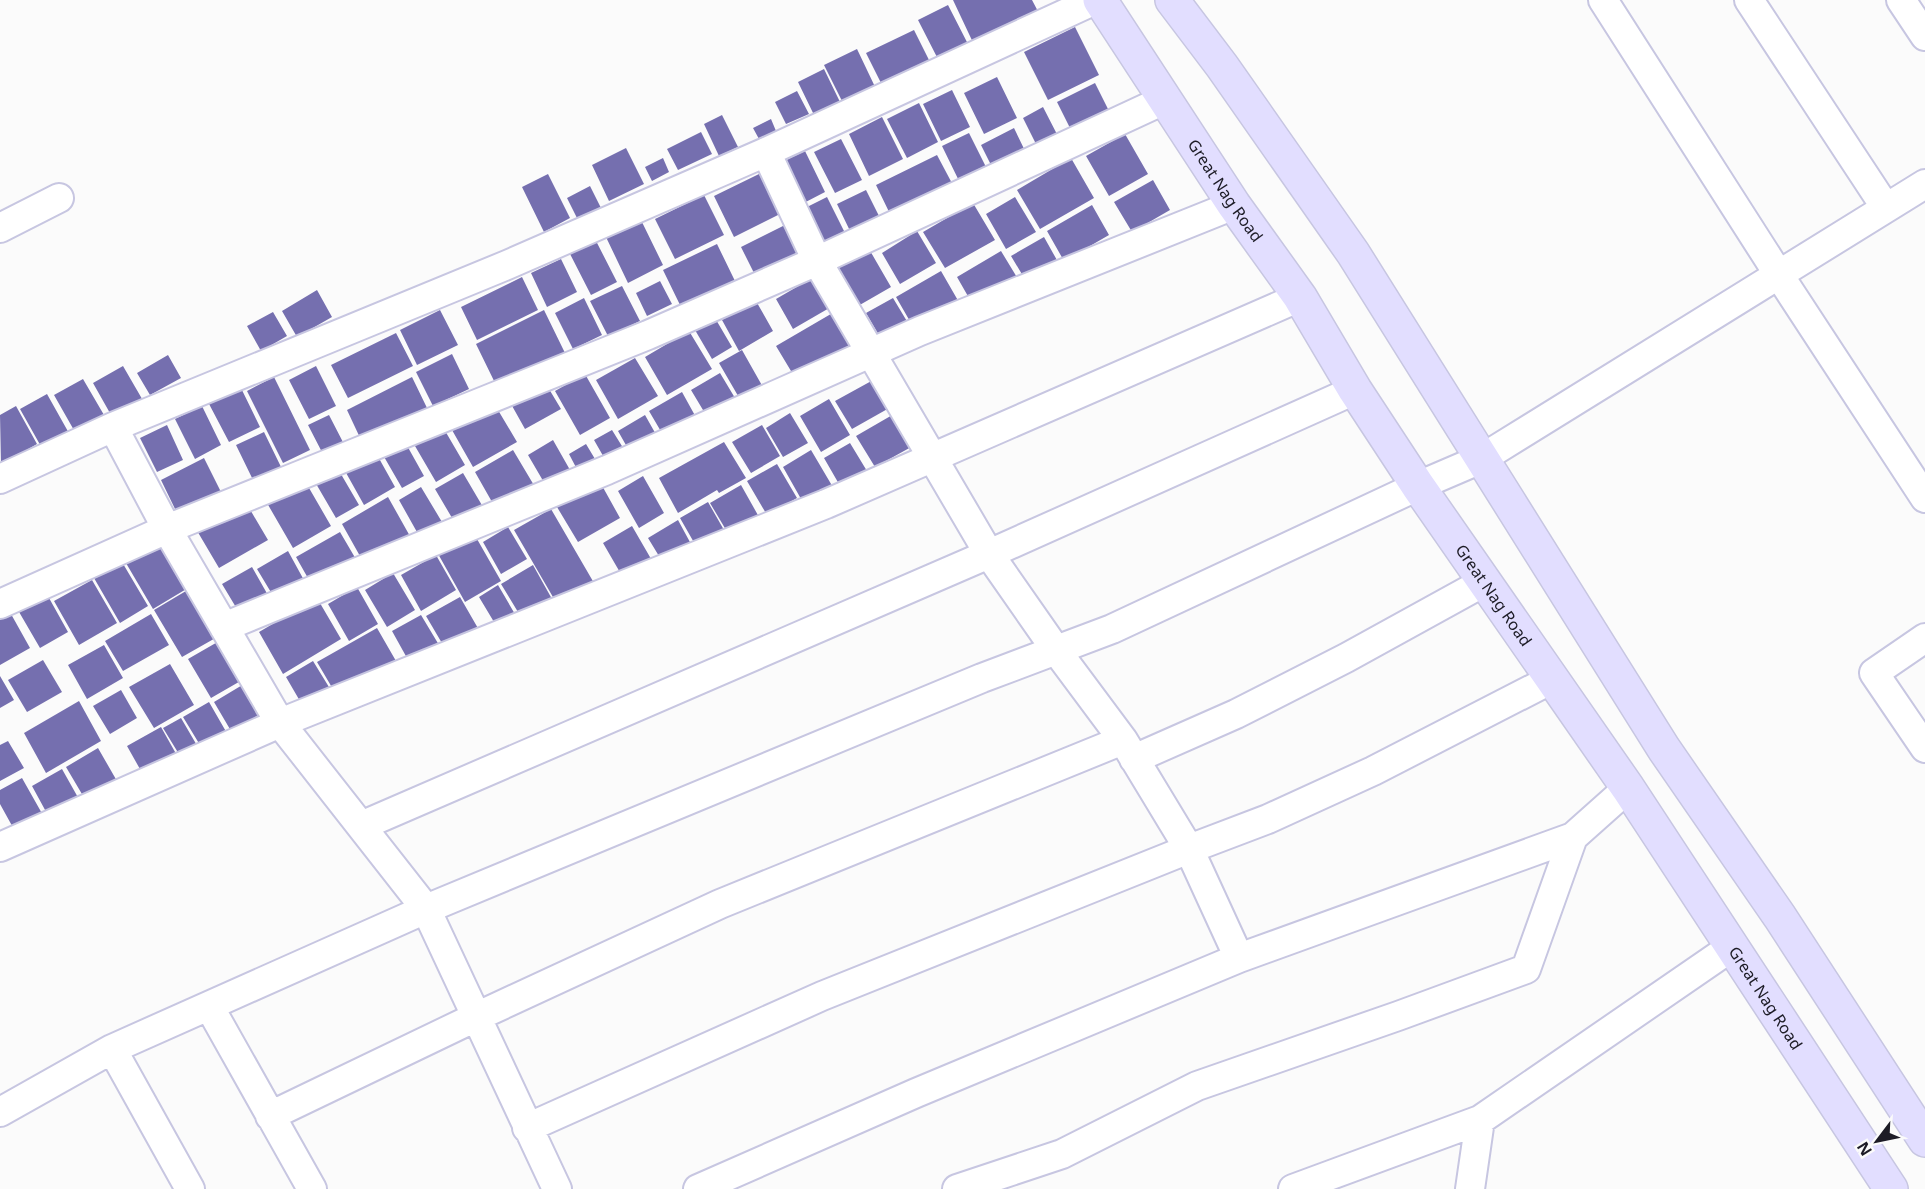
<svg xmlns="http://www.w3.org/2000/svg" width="1925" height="1189" viewBox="0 0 1925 1189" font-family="'Noto Sans',sans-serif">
  <rect width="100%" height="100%" fill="#fbfbfb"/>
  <path fill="#756faf" d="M953,0H1032L1042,19L977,51Z
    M948,5L970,48L940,63L918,20Z
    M1075,27L1099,75L1048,100L1024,52Z
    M914,30L931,64L883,87L866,53Z
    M857,49L877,91L845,107L824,65Z
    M824,69L840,102L814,115L798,82Z
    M997,77L1017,118L984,134L964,93Z
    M1095,83L1113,119L1075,138L1057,102Z
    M952,90L970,127L941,141L923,104Z
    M797,91L809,114L786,124L775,102Z
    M919,103L938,142L907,158L887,119Z
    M1043,107L1062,144L1041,154L1023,118Z
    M722,115L738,147L719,156L704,124Z
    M882,117L903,159L869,176L849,134Z
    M771,119L776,131L759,139L753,128Z
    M1014,128L1028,157L995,173L981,145Z
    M701,132L712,154L678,170L667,149Z
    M969,133L989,173L962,187L942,146Z
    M1125,134L1148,174L1109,196L1086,156Z
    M841,139L862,180L835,193L814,152Z
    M626,148L644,184L609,201L592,165Z
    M805,151L825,192L798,206L778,164Z
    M937,155L954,187L892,218L876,185Z
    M663,158L669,172L652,181L645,167Z
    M1071,158L1094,198L1040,229L1017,190Z
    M548,174L570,218L544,232L522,187Z
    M759,174L780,214L734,237L714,196Z
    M1153,180L1170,210L1132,232L1114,202Z
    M590,186L601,208L578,220L567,198Z
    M866,190L881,220L852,235L837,204Z
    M704,195L724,235L675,259L655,219Z
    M827,197L845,233L816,247L799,211Z
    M1015,197L1036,232L1006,249L986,214Z
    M973,203L995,240L945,268L923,232Z
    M1092,205L1109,235L1064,261L1047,231Z
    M640,218L663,265L628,283L605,235Z
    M791,222L808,253L757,279L741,247Z
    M917,231L936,263L900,284L882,253Z
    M594,237L617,282L591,295L568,250Z
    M1044,237L1058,262L1026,281L1011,256Z
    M717,244L735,281L681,307L663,270Z
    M869,249L891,287L858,306L836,268Z
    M1001,251L1018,279L973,305L957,277Z
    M561,259L577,292L547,307L531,273Z
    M941,271L960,304L915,330L896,297Z
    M522,277L538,310L477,340L461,307Z
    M814,277L831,307L793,329L776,299Z
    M660,281L672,304L647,316L636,293Z
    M622,286L640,321L608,336L590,301Z
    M317,290L332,317L297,337L282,311Z
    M584,298L602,335L573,349L555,313Z
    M893,298L911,328L884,344L866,313Z
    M756,301L773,331L739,351L722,320Z
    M440,310L458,345L417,365L400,330Z
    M544,310L565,353L497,387L476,344Z
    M836,311L856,346L797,381L776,346Z
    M273,312L287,336L261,351L247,326Z
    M715,318L732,347L712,359L695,330Z
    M689,331L712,369L667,395L645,357Z
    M396,333L413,366L348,398L331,365Z
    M742,350L764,389L741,401L719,363Z
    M452,354L469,389L433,406L416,372Z
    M168,355L181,378L150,395L137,373Z
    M635,358L658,396L618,419L596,380Z
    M123,366L145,404L115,422L93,383Z
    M316,366L336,406L309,419L289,380Z
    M720,373L738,403L709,420L691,390Z
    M585,374L610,418L580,435L555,391Z
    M274,377L310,450L283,463L247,391Z
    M412,377L428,410L362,442L347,410Z
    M83,379L104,415L75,432L54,395Z
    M875,379L891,407L852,429L835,401Z
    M546,384L561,409L525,429L511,404Z
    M240,386L260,427L229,442L208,402Z
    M682,392L698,421L666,440L649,411Z
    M47,394L70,435L43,450L20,409Z
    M829,399L850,435L821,452L800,416Z
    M495,405L517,442L473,467L452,430Z
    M16,406L37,444L1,465L0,415Z
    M202,406L221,445L195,459L175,419Z
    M790,413L808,443L783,457L766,428Z
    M894,414L913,446L875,467L856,436Z
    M329,415L346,448L325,458L308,425Z
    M645,415L658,438L631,454L618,431Z
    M167,425L183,460L157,472L140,438Z
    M762,425L780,456L751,473L732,442Z
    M444,429L465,465L436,482L415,446Z
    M612,430L625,451L606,461L594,440Z
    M264,432L282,469L254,482L236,445Z
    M553,440L574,477L549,491L528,455Z
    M405,442L424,476L402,488L383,455Z
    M724,442L746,478L719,493L717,490L678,513L659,478Z
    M850,443L870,476L843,491L824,458Z
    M586,444L598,464L580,475L569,454Z
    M513,450L535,487L496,509L475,472Z
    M811,450L834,489L805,506L783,467Z
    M376,453L395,487L364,505L345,471Z
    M204,458L221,492L177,513L161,480Z
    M777,464L797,498L767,515L747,481Z
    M338,469L359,505L336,518L315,482Z
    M463,473L483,507L455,523L435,489Z
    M643,476L664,513L639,528L618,491Z
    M305,481L331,526L293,548L267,503Z
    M600,482L620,518L578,542L557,507Z
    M741,485L759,517L729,535L710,503Z
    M421,487L445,527L422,541L399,500Z
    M388,497L411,538L365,565L342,524Z
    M245,501L268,540L219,568L196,529Z
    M708,502L724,530L696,546L680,518Z
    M551,509L594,583L557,604L514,530Z
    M678,520L691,544L662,561L648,538Z
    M632,526L654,564L625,581L603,543Z
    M508,527L527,559L501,574L483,542Z
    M340,532L357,561L313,587L296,557Z
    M473,532L501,581L465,602L437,552Z
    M159,537L188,588L153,609L123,558Z
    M288,551L305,582L275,599L257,569Z
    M436,555L456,590L421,611L401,575Z
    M122,562L148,606L120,623L94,578Z
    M533,565L552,599L521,617L501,584Z
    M252,567L269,597L240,614L222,584Z
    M393,573L415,610L387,627L365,590Z
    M92,580L117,623L79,645L54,601Z
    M498,585L519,621L500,632L479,597Z
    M357,587L378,624L349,641L328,604Z
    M191,588L219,636L182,657L154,610Z
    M44,589L68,632L40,648L15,605Z
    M460,597L479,630L446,650L426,616Z
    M317,598L341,639L283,674L259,632Z
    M11,614L30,648L0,665V620Z
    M151,614L169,645L123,671L105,641Z
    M421,615L442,650L412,667L392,631Z
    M377,628L396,661L337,696L317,662Z
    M221,640L244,679L211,698L188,659Z
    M104,645L123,678L87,699L68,665Z
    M43,660L62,692L27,712L8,680Z
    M313,661L332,692L304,708L286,677Z
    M170,664L194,705L154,728L129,687Z
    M0,676L14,700L0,708Z
    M249,681L270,716L234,736L214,702Z
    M121,690L137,718L110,734L93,706Z
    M79,701L101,741L46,773L24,733Z
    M209,702L228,735L203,750L183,717Z
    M181,718L202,754L185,764L163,728Z
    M161,727L179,759L145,778L127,746Z
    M8,741L24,768L0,781V745Z
    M98,748L121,788L89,806L66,767Z
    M62,769L80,801L50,819L32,786Z
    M22,778L44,817L16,833L0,804V790Z"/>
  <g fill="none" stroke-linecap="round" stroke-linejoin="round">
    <g stroke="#c7c6e1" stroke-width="32">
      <path id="minor" d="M1603,0L1779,275L1925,498
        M1749,0L1886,208
        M1901,0L1925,36
        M1164,100L817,261L648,335L167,529L280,723L826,504L1300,297
        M766,152L817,261L989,554L1056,650L1123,740
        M0,228L59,198
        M0,479L113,427
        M0,604L167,529L113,427L507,265L766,152L1095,0
        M224,627L607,470L920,331L1234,205
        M1925,638L1874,673L1925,748
        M1134,759L1236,714L1346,658L1484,582
        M361,826L989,554L1355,390
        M0,847L280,723L426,909L557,1189
        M209,1006L312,1189
        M0,1112L112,1049
        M270,1116L476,1017L720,904L1123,740L1189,849L1239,958
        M527,1128L822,996L1189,849L1268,819L1373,771L1552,679
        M190,1189L112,1049L426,909L982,678L1112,629L1418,486L1481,459L1925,184
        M698,1189L916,1093L1239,958L1573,837L1628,788
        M957,1189L1062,1154L1197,1086L1398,1016L1526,969L1573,837
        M1293,1189L1480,1120
        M1470,1189L1480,1120L1733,946"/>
    </g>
    <g stroke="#c7c6e1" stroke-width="36">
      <g id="secondary">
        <path id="s1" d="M1100,0L1234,205L1300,297L1355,390L1418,486L1628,788L1891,1189"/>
        <path d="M1172,0L1222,66L1353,253L1664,749L1780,917L1925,1140"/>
      </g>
    </g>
    <use href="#minor" stroke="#fff" stroke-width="28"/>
    <use href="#secondary" stroke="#e2deff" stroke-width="33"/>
  </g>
  <g text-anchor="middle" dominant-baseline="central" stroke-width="5" stroke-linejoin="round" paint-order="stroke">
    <g font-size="16" fill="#1d1c26" stroke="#fbfbfb">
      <text stroke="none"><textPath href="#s1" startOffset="228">Great Nag Road</textPath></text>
      <text stroke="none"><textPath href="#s1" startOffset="714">Great Nag Road</textPath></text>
      <text stroke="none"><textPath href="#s1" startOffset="1200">Great Nag Road</textPath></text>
    </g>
  </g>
  <g transform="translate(1877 1141) rotate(238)" stroke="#fbfbfb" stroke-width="4.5" paint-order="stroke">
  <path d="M0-4.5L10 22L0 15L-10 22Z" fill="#1d1c26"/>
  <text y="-9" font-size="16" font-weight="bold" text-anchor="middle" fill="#1d1c26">N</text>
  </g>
</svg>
